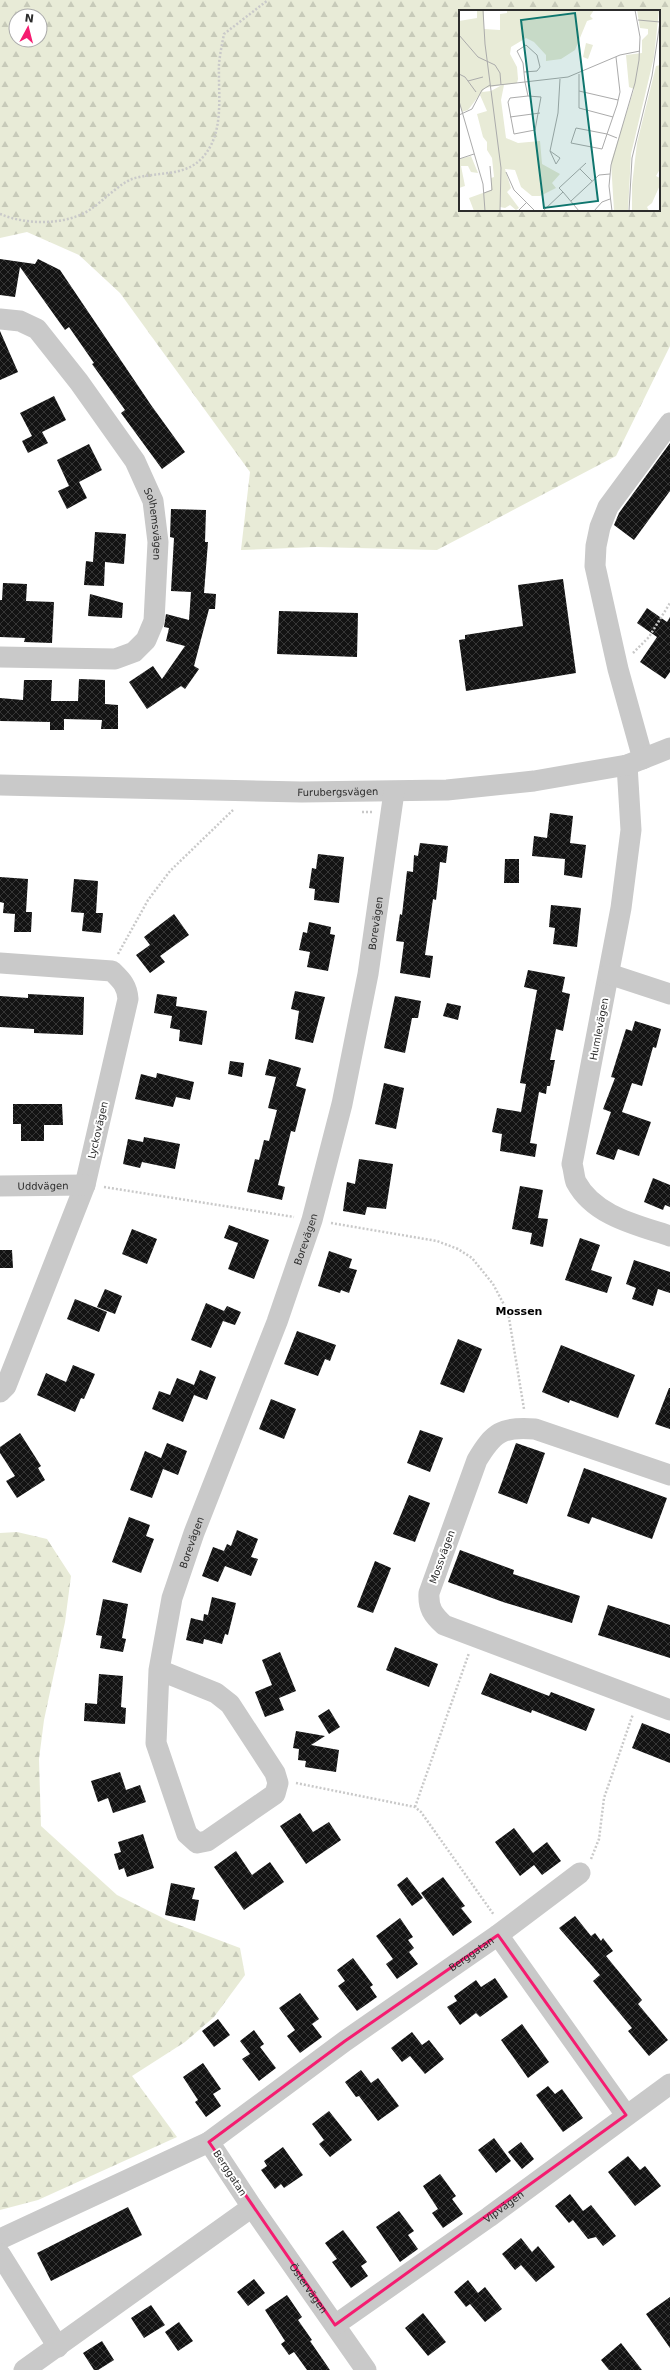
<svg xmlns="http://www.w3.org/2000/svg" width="670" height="2370" viewBox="0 0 670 2370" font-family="'DejaVu Sans',sans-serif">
  <defs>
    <pattern id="forest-firs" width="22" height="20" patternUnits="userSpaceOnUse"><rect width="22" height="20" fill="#e8ebd7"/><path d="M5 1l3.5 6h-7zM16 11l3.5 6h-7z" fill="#c7cab9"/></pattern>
    <pattern id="building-cross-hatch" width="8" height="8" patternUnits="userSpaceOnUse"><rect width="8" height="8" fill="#131313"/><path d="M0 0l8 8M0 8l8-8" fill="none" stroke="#363636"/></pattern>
  </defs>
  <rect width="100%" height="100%" fill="#fff"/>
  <path fill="url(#forest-firs)" fill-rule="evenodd" d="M0,0H670V346L616,456L437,550L316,547L241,550L250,472L120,293L79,255L27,232L0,238ZM460,11H659V210H460ZM16,16H40V40H16Z
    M17,1532L47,1539L71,1576L65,1622L44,1720L39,1759L41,1826L117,1895L171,1922L240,1948L245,1975L214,2017L185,2042L132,2076L177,2137L38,2200L0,2210V1533Z"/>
  <path fill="url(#building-cross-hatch)" d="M0,259L35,264L38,259L60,270L151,405L185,452L162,469L121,413L125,410L92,364L94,363L69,327L65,330L20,267L15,297L0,295Z
    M0,331L18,372L0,380Z
    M54,396L66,420L42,432L48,443L28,453L22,441L32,436L20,413Z
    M670,443V491L634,540L614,525L619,513Z
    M89,444L102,470L79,482L87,498L67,509L58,491L69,486L57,460Z
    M171,509L206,510L205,542H208L204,593L216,594L215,609H209L194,666L199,669L185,689L181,686L147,709L129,682L153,666L162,679L185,646L166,641L169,628L164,627L166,614L189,620L191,592L171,591L174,538L170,537Z
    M95,532L126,534L124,564L105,562L104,586L84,585L86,561L93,562Z
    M563,579L576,673L466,691L459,640L465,639V635L523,626L518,585Z
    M3,583L27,584L26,601L54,602L52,643L24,642L25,638L0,637V600H2Z
    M90,594L123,603L122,618L88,616Z
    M647,608L667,622L670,617V672L665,679L640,662L657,637L637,623Z
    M279,611L358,613L357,657L277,654Z
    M79,679L105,680V704L118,705V729H101L102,720L64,719V730H50V722L0,721V698L23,700L24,680H52L51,701H78Z
    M550,813L573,816L570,843L586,845L582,878L564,875L565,859L532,856L534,836L547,838Z
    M420,843L448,846L446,863L440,862L436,900L433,899L425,955L433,956L430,978L400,973L404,942L396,941L400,914L402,915L407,871L413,872L414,855L418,856Z
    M318,854L344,857L339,903L314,900L315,889L309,888L312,868L316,869Z
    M505,859H519V883H504Z
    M0,877L28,879L26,912H32L31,932H14L15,914L3,913L4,903L0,902Z
    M74,879L98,881L96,913H103L101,933L82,931L84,913L71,912Z
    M551,905L581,908L577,947L553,944L555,928L549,927Z
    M174,914L189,935L160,956L165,962L150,973L136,955L150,945L144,937Z
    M309,922L331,927L330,934L335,935L328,971L307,967L310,952L299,950L303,932L307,933Z
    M528,970L565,977L562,992L570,994L563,1031L556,1029L550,1060H555L550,1086H547L546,1094L539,1092L530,1143L537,1144L535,1157L500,1151L502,1134L492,1132L497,1108L521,1112L526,1084L520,1083L537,990L524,987Z
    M295,991L325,997L313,1043L295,1039L299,1011L291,1009Z
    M28,994L84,997L83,1035L34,1033V1029L0,1027V996L28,998Z
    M157,994L177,997L176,1006L207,1011L202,1045L179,1041L180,1030L170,1028L172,1016L154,1013Z
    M395,996L421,1001L418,1018H412L405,1053L384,1048Z
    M447,1003L461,1006L458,1020L443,1016Z
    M635,1021L661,1029L656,1048L653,1047L642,1086L632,1083L622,1112L651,1122L639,1156L618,1149L614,1160L596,1154L611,1112L603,1109L615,1078L611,1077L626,1029L632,1031Z
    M269,1059L301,1068L296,1086L306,1089L295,1132L291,1131L278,1185L285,1187L282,1200L247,1192L255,1159L259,1160L264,1140L269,1141L277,1110L268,1108L276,1077L265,1075Z
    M230,1061L244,1063L242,1077L228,1074Z
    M157,1073L194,1082L190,1100L176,1097L173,1107L135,1099L141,1074L156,1078Z
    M384,1083L404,1088L396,1129L375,1124Z
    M13,1104H62L63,1125H44V1141H21V1124H13Z
    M144,1137L180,1144L175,1169L142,1162L140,1168L123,1164L128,1139L143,1142Z
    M359,1159L393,1164L386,1209L367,1207L365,1215L343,1211L347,1182L355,1184Z
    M653,1178L670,1185V1207L665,1205L663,1210L644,1202Z
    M520,1186L543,1190L538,1218L548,1219L543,1247L530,1244L532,1233L512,1229Z
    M229,1225L269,1240L254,1279L228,1269L238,1243L224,1238Z
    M132,1229L157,1239L147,1264L122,1254Z
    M580,1238L600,1245L591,1270L612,1277L607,1293L565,1280Z
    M0,1250H12L13,1268H0Z
    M329,1251L352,1259L349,1268L357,1270L349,1293L341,1290L340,1293L318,1286Z
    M634,1260L670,1272V1293L658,1289L653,1306L632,1299L636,1288L626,1284Z
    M105,1289L122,1296L115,1314L97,1307Z
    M75,1299L107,1312L99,1332L67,1319Z
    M206,1303L224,1311L227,1306L241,1312L235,1325L223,1321L211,1348L191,1340Z
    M297,1331L336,1345L330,1361L325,1359L318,1376L284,1364Z
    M458,1339L482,1349L464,1393L440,1384Z
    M561,1345L635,1375L618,1418L570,1400L569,1403L542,1392Z
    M73,1365L95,1374L84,1399L81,1398L75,1412L37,1395L46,1373L66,1382Z
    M200,1370L216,1377L207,1400L194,1395L183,1422L152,1409L159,1391L170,1395L177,1378L194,1385Z
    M669,1388H670V1429L655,1424Z
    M271,1399L296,1409L284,1439L259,1429Z
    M420,1430L443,1438L430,1472L407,1463Z
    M20,1433L41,1466L38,1468L45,1480L17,1498L6,1481L15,1476L0,1453V1447Z
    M167,1443L187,1451L178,1475L163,1469L152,1498L130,1490L145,1451L161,1458Z
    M516,1443L545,1453L527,1504L498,1493Z
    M584,1468L667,1498L652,1539L592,1517L589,1524L567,1516Z
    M409,1495L430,1503L415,1542L393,1534Z
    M129,1517L150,1525L146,1536L154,1539L141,1573L112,1562Z
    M237,1530L258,1539L251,1557L258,1559L251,1576L225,1566L218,1582L202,1576L213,1547L224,1551L227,1544L231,1546Z
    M460,1550L514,1570L513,1574L580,1596L572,1623L503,1602L448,1582Z
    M375,1561L391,1568L373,1613L357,1607Z
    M212,1597L236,1603L228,1635L225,1634L222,1644L204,1639L203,1644L186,1640L191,1618L203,1621L204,1614L208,1615Z
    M103,1599L128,1604L122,1638L126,1639L123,1652L100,1648L102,1636L96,1635Z
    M608,1605L670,1625V1658L598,1635Z
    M395,1647L438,1664L429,1687L386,1670Z
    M280,1652L296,1691L279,1698L284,1710L265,1717L255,1692L272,1685L262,1660Z
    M490,1673L549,1696L551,1692L595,1709L586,1731L532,1710L531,1713L481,1694Z
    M99,1674L123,1676L121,1707L126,1708L125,1724L84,1721L85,1703L97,1704Z
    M329,1709L340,1727L329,1734L318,1716Z
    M642,1723L670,1734V1763L632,1748Z
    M296,1731L325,1736L311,1745L339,1750L336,1772L305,1767L306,1761L298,1760L299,1749L293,1748Z
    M120,1772L126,1790L140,1785L146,1802L113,1813L108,1798L98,1802L91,1781Z
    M300,1813L313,1832L329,1822L341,1840L306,1864L280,1826Z
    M514,1828L533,1853L547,1842L561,1861L542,1875L534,1865L520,1876L495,1842Z
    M143,1834L154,1868L127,1877L124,1868L119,1870L114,1854L121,1852L118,1842Z
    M236,1851L252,1875L270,1862L284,1882L244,1910L214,1867Z
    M407,1877L423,1898L412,1906L397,1885Z
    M443,1877L465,1906L461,1908L472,1922L453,1936L421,1893Z
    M171,1883L195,1888L192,1899L199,1900L195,1921L165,1915Z
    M575,1916L591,1936L595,1933L601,1941L603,1938L613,1951L606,1956L642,2000L638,2004L668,2040L649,2056L628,2031L632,2028L593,1981L600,1975L559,1928Z
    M400,1918L413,1937L408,1940L414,1948L409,1952L418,1964L397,1979L386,1964L393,1959L376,1936Z
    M353,1958L373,1985L370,1987L377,1997L357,2011L338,1986L345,1981L337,1970Z
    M495,1978L508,1997L480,2017L476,2013L460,2025L447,2007L457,2001L454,1996L476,1980L481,1987Z
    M300,1993L319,2019L312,2024L322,2037L300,2053L287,2036L295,2030L279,2008Z
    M218,2019L230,2035L214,2047L202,2031Z
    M522,2024L549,2062L528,2078L501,2040Z
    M254,2030L264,2044L260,2047L276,2068L259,2081L242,2059L250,2054L240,2041Z
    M412,2032L422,2045L429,2040L444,2059L425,2074L410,2056L402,2062L391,2048Z
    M203,2063L221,2089L213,2094L221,2106L206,2117L195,2102L198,2100L183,2077Z
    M361,2070L371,2083L378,2078L399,2106L378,2121L359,2096L356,2097L345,2082Z
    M548,2086L555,2094L562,2089L583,2118L563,2132L536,2095Z
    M329,2111L352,2140L330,2157L319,2144L324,2140L312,2124Z
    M494,2138L511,2161L496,2173L478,2150Z
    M521,2142L534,2159L522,2169L508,2152Z
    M283,2147L303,2175L284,2188L281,2184L275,2189L261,2170L267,2166L264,2161Z
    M628,2156L640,2170L645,2166L661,2186L635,2206L608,2172Z
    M440,2174L456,2196L452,2199L463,2214L443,2228L432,2213L438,2209L423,2186Z
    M570,2194L583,2211L591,2205L616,2236L603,2246L596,2237L588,2239L573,2220L569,2223L555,2206Z
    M128,2207L142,2235L51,2281L37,2253Z
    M399,2211L414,2231L408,2235L418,2249L400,2262L376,2227Z
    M343,2230L367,2262L361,2266L368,2276L351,2288L332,2262L337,2259L325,2243Z
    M521,2238L532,2252L538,2246L555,2267L536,2282L521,2265L515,2270L502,2254Z
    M254,2279L265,2293L248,2306L237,2292Z
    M468,2280L478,2293L485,2287L502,2309L485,2322L470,2304L466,2307L454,2292Z
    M287,2295L302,2317L298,2320L312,2340L310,2341L330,2370H307L294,2352L289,2355L281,2344L285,2341L265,2310Z
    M670,2297V2348L646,2314Z
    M151,2305L165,2325L144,2338L131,2318Z
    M423,2313L446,2342L428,2356L405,2328Z
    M179,2322L193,2341L178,2351L165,2332Z
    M102,2341L114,2360L98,2370H94L83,2353Z
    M621,2343L642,2370H609L601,2360Z"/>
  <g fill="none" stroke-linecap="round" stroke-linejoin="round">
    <path stroke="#c9c9c9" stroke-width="2.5" stroke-dasharray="2 2" stroke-linecap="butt" d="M0,214C26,225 66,226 91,209C103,201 119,184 132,179C155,171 185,178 203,157C225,132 218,95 219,64C220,54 222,44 224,34L268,0
      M633,653L649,637L670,603
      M362,812H373
      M118,954L148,900L170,871L233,810
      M104,1187L294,1217
      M331,1223L437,1241L458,1249L472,1258L493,1284L508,1312L524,1409
      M296,1783L415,1807L421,1812L494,1915
      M415,1807L469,1653
      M591,1859L599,1839L604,1798L633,1714"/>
    <g stroke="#c9c9c9" stroke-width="21">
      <path id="s1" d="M0,319L20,321L37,329L79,382L135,461L153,501L158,542L154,621L146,640L134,652L115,659L0,657"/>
      <path d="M643,759L618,669L595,566L596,546L600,527L608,507L670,423"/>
      <path d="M627,765L631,830L621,908L572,1164C574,1170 574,1177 576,1182C594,1216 637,1225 670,1236"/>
      <path id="s2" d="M0,785L302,792L447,790L534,781L627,765L670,748"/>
      <path d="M0,963L112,971C121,980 127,985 128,999L85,1185L6,1386L0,1392"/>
      <path d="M609,974L670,994"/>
      <path id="s3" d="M0,1186L85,1185"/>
      <path d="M670,1475L535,1429C502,1426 493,1433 477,1460L429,1593C428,1608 433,1615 444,1625L670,1710"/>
      <path id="s4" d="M159,1670L216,1693L230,1704L275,1773L278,1783L275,1794L207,1841L197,1843L187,1834L156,1743L159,1670L172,1598L194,1533L277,1322L312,1220L342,1104L368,974L394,792"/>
      <path d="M498,1935L626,2115"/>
      <path id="s5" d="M252,2207L366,2370"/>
      <path d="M0,2239L209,2142"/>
      <path d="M0,2254L58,2347"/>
      <path id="s6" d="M335,2325L489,2217L670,2084"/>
      <path id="s7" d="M24,2370L252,2207L209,2142L345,2041L498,1935L580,1873"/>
    </g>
  </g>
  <path fill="none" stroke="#f51c70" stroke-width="3" stroke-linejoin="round" d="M498,1935L626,2115L335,2325L209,2142L345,2041Z"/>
  <g text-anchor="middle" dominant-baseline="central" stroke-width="4" stroke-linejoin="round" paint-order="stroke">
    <g font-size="10" fill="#2c2c2c" stroke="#fff">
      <text stroke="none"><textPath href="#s1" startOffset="270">Solhemsvägen</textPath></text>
      <text stroke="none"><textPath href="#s2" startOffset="338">Furubergsvägen</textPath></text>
      <text stroke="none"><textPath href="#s4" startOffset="1239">Borevägen</textPath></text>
      <text transform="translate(599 1029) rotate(-79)">Humlevägen</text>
      <text transform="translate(98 1130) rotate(-77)">Lyckovägen</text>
      <text stroke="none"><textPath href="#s3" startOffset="43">Uddvägen</textPath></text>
      <text stroke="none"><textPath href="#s4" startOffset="915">Borevägen</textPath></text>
      <text stroke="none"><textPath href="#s4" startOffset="591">Borevägen</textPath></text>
      <text transform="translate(442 1557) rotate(-70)">Mossvägen</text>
      <text stroke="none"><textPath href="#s7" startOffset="681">Berggatan</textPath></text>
      <text transform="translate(230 2173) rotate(57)">Berggatan</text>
      <text stroke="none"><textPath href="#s6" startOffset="206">Vipvägen</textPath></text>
      <text stroke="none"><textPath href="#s5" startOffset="99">Östervägen</textPath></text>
    </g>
    <g font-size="11" font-weight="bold" fill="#000" stroke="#fff">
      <text x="519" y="1311">Mossen</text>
    </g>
  </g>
  <g transform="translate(459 10)">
    <rect width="201" height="201" fill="#fff"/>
    <path d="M18,0H25V19L41,20V4L48,3V0H135L131,6L134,9L128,11L116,40L102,49L87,51V45L75,32L67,28L52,37L51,44L58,57L59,69L58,73L45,75L42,90L47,128L59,133L81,131L83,154L101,164L93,173L97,178L81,186H73L62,177L56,160L46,159L52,178L48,182L60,198L57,200L51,195L46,198L41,197V201H15L10,188L32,180V168L35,167L33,148L28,140V132L24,127L18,104L28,101L21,85L23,82L32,81L43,75L26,78L9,100L3,102L0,92V11L18,8ZM178,0H200L195,47L172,144L169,201H155L152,152L175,79L170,77L167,45L183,43V30L189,24V19L181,18ZM201,55V159L197,166L201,168V175L193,193L188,197L190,201H173V175L178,133L197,56Z" fill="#e8ebd7"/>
    <path d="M127,33L134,35L129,49L124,47ZM12,146L19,163L12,162L9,156H2L6,176L0,178V149Z" fill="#e8ebd7"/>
    <path fill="none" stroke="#ababab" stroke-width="1" d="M24,0L26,34L42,158L41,201M179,10L201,12M0,25L19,47L36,55L41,63L42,75M157,47L161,82L158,95L148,124L143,139L112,133L117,118L148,124L158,128M65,62L78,61L81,57L78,45L67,35L58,41L64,53L66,72L69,86L51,88L49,92L55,124L76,120L82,87L69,86M0,64L6,67L17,82M120,64V98L154,107M9,71L24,67M31,76L109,67L161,45L181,41M120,81L159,90M0,91L24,174L26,201M0,105L13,99L23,80L31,75M51,107L81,103M91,141L101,148L97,154L91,141L99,103L101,69M0,149L15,144M121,159L133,171M47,162L55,180L76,201M104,182L120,201M25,183L33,180L31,156M112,191L140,165L151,164M59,201L68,192M84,201L104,182L100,178L127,153M135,201L143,192L151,189M153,201L150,176L152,155L176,73L180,50L181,27L176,0M170,201L173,148L193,66L201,12"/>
    <path fill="#0f766e" fill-opacity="0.15" stroke="#0f766e" stroke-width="2" d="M116,3L139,191L85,198L62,10Z"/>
    <rect width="201" height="201" fill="none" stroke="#2c2c2c" stroke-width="2"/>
  </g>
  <g transform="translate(28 28) rotate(7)"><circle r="19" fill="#ffffff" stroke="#ababab"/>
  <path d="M0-3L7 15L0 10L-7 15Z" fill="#f51c70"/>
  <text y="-6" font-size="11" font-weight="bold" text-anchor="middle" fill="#2c2c2c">N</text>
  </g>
</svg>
